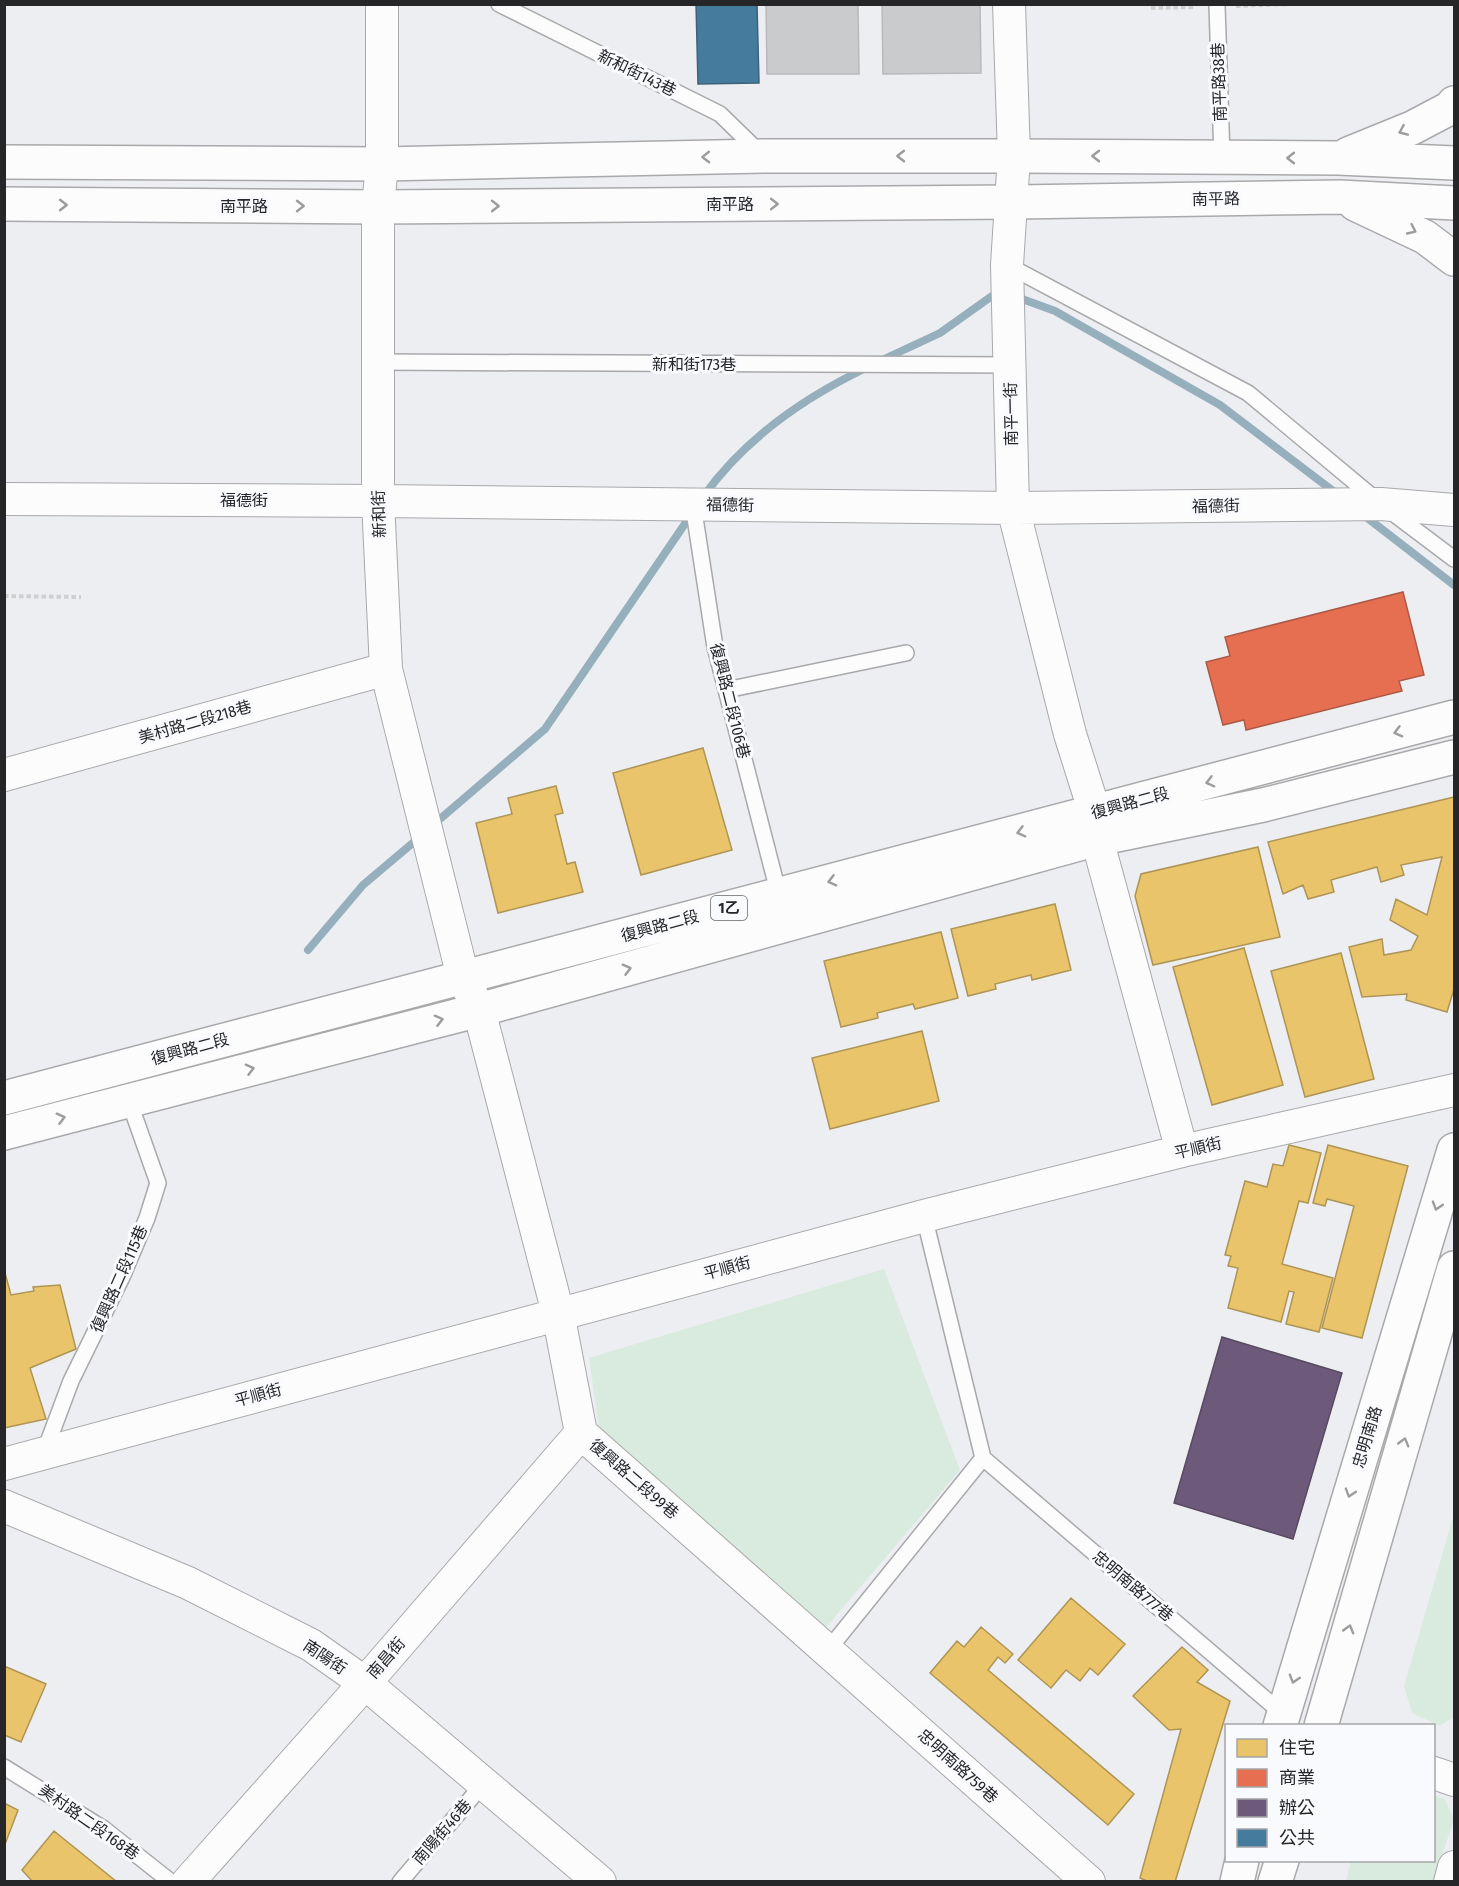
<svg xmlns="http://www.w3.org/2000/svg" width="1459" height="1886" viewBox="0 0 1459 1886" font-family="'Fira Sans Condensed','Noto Sans TC',sans-serif">
  <rect width="100%" height="100%" fill="#edeef1"/>
  <path fill="#d9eade" d="M884,1269L960,1470L823,1631L599,1429L589,1358Z
    M1454,1514V1717L1440,1726L1412,1713L1404,1686Z
    M1434,1795L1445,1799L1454,1820L1433,1881L1346,1882L1351,1861L1434,1860Z"/>
  <path fill="#e9c46a" stroke="#ae9556" stroke-width="1.5" d="M703,748L732,850L641,875L613,773Z
    M556,786L563,813L555,815L567,864L575,862L583,892L498,913L476,823L512,814L508,798Z
    M1454,797V989L1447,1012L1406,1000L1407,994L1362,997L1349,947L1382,939L1384,955L1411,950L1418,936L1390,920L1396,899L1427,915L1442,857L1401,865L1404,875L1381,882L1377,867L1331,880L1334,892L1308,899L1303,885L1283,894L1268,842Z
    M1258,847L1280,937L1153,965L1135,896L1141,874Z
    M1055,904L1071,970L1032,980L1031,975L995,984L996,989L968,996L951,929Z
    M941,932L958,998L915,1009L913,1004L877,1013L878,1018L841,1027L824,961Z
    M1244,948L1283,1085L1212,1105L1173,967Z
    M1341,953L1374,1079L1305,1097L1271,971Z
    M922,1031L939,1101L830,1129L812,1058Z
    M1289,1145L1321,1153L1308,1203L1299,1201L1282,1264L1333,1278L1319,1332L1286,1324L1294,1292L1289,1291L1281,1322L1228,1308L1238,1268L1228,1266L1231,1256L1225,1255L1245,1181L1267,1187L1273,1164L1283,1166Z
    M1328,1145L1408,1166L1362,1338L1322,1328L1354,1206L1327,1199L1325,1206L1313,1203Z
    M4,1269L11,1295L34,1291L33,1287L60,1285L76,1349L30,1368L46,1419L4,1428Z
    M1071,1598L1125,1644L1098,1675L1090,1668L1080,1681L1066,1670L1051,1688L1018,1660Z
    M981,1627L1013,1654L1005,1663L998,1657L988,1670L1134,1794L1108,1825L930,1673L957,1641L964,1647Z
    M1182,1647L1208,1670L1197,1682L1230,1701L1175,1882H1149L1140,1878L1181,1729L1169,1730L1133,1696Z
    M4,1666L46,1684L21,1742L4,1735Z
    M4,1803L18,1810L4,1847Z
    M54,1831L117,1882H33L22,1870Z"/>
  <path fill="#e76f51" stroke="#ad5945" stroke-width="1.5" d="M1403,592L1424,675L1399,681L1402,691L1246,730L1244,720L1223,725L1206,662L1230,656L1225,637Z"/>
  <path fill="#6d597a" stroke="#584a61" stroke-width="1.5" d="M1222,1337L1342,1373L1293,1539L1174,1503Z"/>
  <path fill="#457b9d" stroke="#3c627a" stroke-width="1.5" d="M696,4H757L759,83L698,84Z"/>
  <g fill="none" stroke-linecap="round" stroke-linejoin="round">
    <path stroke="#96afbd" stroke-width="8" d="M1014,296L1055,311L1220,405L1337,494
      M880,361L940,333L999,291
      M703,497C744,439 805,397 868,367
      M1361,513L1454,585
      M433,825L545,729L693,512
      M308,950L363,885L421,836"/>
  </g>
  <path fill="#cacbcd" stroke="#b9b9bc" stroke-width="1.5" d="M766,4H858L859,74H767Z
    M882,4H980L981,73L883,74Z"/>
  <g fill="none" stroke-linecap="round" stroke-linejoin="round">
    <g stroke="#a9a9ab" stroke-width="18">
      <path id="lane" d="M499,4L720,114L761,154
        M1217,6L1222,157
        M1007,265L1248,393L1381,504L1454,559
        M378,362L1010,365
        M693,505L715,647L779,895
        M726,690L906,653
        M924,1216L983,1458
        M44,1453L71,1381L122,1277L147,1218L158,1183L129,1101
        M983,1458L1283,1714
        M828,1650L983,1458
        M4,1767L104,1829L171,1882
        M400,1882L484,1783"/>
    </g>
    <g stroke="#a9a9ab" stroke-width="34">
      <path id="street" d="M382,4V164L378,207V501L386,669L463,977L479,1010L558,1313L581,1433L1089,1882
        M1009,4L1014,156L1007,265L1013,508L1070,734L1095,813
        M4,499L378,501L1013,508L1381,504L1454,510
        M4,775L386,669
        M1097,839L1182,1151
        M4,1464L924,1216L1182,1151L1454,1090
        M4,1506L188,1583L311,1645L365,1683L600,1882
        M1434,1773L1454,1780
        M188,1882L365,1683L581,1433
        M1450,1882L1454,1867"/>
    </g>
    <g stroke="#a9a9ab" stroke-width="36">
      <path id="secondary" d="M1348,154L1412,128L1450,108L1454,103
        M4,162L382,164L764,156H1014L1338,158L1454,163
        M4,204L378,207L1012,202L1340,197L1454,203
        M1355,204L1425,237L1454,259
        M1280,1726L1454,1150
        M1321,1726L1454,1268
        M1237,1882L1242,1860
        M1275,1882L1282,1860"/>
    </g>
    <g stroke="#a9a9ab" stroke-width="36">
      <path id="primary" d="M4,1098L1454,717
        M4,1133L479,1010L1097,839L1263,805L1454,757"/>
    </g>
    <path stroke="#cfcfcf" stroke-width="4" stroke-dasharray="4.5 3" stroke-linecap="butt" d="M1236,6L1289,4
      M1151,8L1196,7
      M4,596L81,597"/>
    <use href="#lane" stroke="#fcfcfd" stroke-width="15"/>
    <use href="#street" stroke="#fcfcfd" stroke-width="32"/>
    <use href="#secondary" stroke="#fcfcfd" stroke-width="33"/>
    <use href="#primary" stroke="#fcfcfd" stroke-width="33"/>
  </g>
  <defs><path id="oneway-chevron" d="M-2-3.5L2.5 0L-2 3.5" fill="none" stroke-width="1.6" stroke-linecap="round" stroke-linejoin="round" transform="scale(1.5)"/></defs>
  <g stroke="#9c9c9d">
    <use href="#oneway-chevron" transform="translate(1403 131) rotate(157)"/>
    <use href="#oneway-chevron" transform="translate(901 156) rotate(180)"/>
    <use href="#oneway-chevron" transform="translate(1096 156) rotate(-180)"/>
    <use href="#oneway-chevron" transform="translate(706 157) rotate(179)"/>
    <use href="#oneway-chevron" transform="translate(1291 158) rotate(-180)"/>
    <use href="#oneway-chevron" transform="translate(774 204)"/>
    <use href="#oneway-chevron" transform="translate(63 205)"/>
    <use href="#oneway-chevron" transform="translate(300 206)"/>
    <use href="#oneway-chevron" transform="translate(495 206)"/>
    <use href="#oneway-chevron" transform="translate(1412 230) rotate(25)"/>
    <use href="#oneway-chevron" transform="translate(1398 732) rotate(165)"/>
    <use href="#oneway-chevron" transform="translate(1210 782) rotate(165)"/>
    <use href="#oneway-chevron" transform="translate(1021 832) rotate(165)"/>
    <use href="#oneway-chevron" transform="translate(832 881) rotate(165)"/>
    <use href="#oneway-chevron" transform="translate(627 969) rotate(-15)"/>
    <use href="#oneway-chevron" transform="translate(439 1020) rotate(-15)"/>
    <use href="#oneway-chevron" transform="translate(250 1069) rotate(-15)"/>
    <use href="#oneway-chevron" transform="translate(61 1118) rotate(-15)"/>
    <use href="#oneway-chevron" transform="translate(1437 1206) rotate(107)"/>
    <use href="#oneway-chevron" transform="translate(1404 1442) rotate(-74)"/>
    <use href="#oneway-chevron" transform="translate(1350 1493) rotate(107)"/>
    <use href="#oneway-chevron" transform="translate(1349 1629) rotate(-74)"/>
    <use href="#oneway-chevron" transform="translate(1294 1679) rotate(107)"/>
  </g>
  <g text-anchor="middle" dominant-baseline="central" stroke-width="6" stroke-linejoin="round" paint-order="stroke">
    <rect fill="#f9fafe" stroke="#656668" stroke-width="1.5" x="711" y="896" width="36" height="24" rx="4.5"/>
    <g font-size="15" font-weight="bold" fill="#262628">
      <text x="729" y="908">1乙</text>
    </g>
    <g font-size="16" fill="#262628" stroke="#f9fafe">
      <text transform="translate(637 73) rotate(26)">新和街143巷</text>
      <text transform="translate(1219 82) rotate(-92)">南平路38巷</text>
      <text transform="translate(1216 199) rotate(-1)">南平路</text>
      <text x="730" y="204">南平路</text>
      <text x="244" y="206">南平路</text>
      <text x="694" y="364">新和街173巷</text>
      <text transform="translate(1011 414) rotate(-91)">南平一街</text>
      <text x="244" y="500">福德街</text>
      <text transform="translate(730 505) rotate(1)">福德街</text>
      <text transform="translate(1216 506) rotate(-1)">福德街</text>
      <text transform="translate(379 514) rotate(-92)">新和街</text>
      <text transform="translate(730 701) rotate(76)">復興路二段106巷</text>
      <text transform="translate(195 722) rotate(-16)">美村路二段218巷</text>
      <text transform="translate(1130 803) rotate(-15)">復興路二段</text>
      <text transform="translate(660 926) rotate(-15)">復興路二段</text>
      <text transform="translate(190 1049) rotate(-15)">復興路二段</text>
      <text transform="translate(1198 1148) rotate(-13)">平順街</text>
      <text transform="translate(727 1268) rotate(-15)">平順街</text>
      <text transform="translate(119 1279) rotate(-66)">復興路二段115巷</text>
      <text transform="translate(258 1395) rotate(-15)">平順街</text>
      <text transform="translate(1367 1437) rotate(-73)">忠明南路</text>
      <text transform="translate(634 1479) rotate(41)">復興路二段99巷</text>
      <text transform="translate(1133 1586) rotate(40)">忠明南路777巷</text>
      <text transform="translate(325 1657) rotate(34)">南陽街</text>
      <text transform="translate(386 1658) rotate(-49)">南昌街</text>
      <text transform="translate(958 1766) rotate(42)">忠明南路759巷</text>
      <text transform="translate(89 1822) rotate(35)">美村路二段168巷</text>
      <text transform="translate(442 1832) rotate(-49)">南陽街46巷</text>
    </g>
  </g>
  <rect width="1459" height="1886" fill="none" stroke="#262628" stroke-width="12"/>
  <rect x="1225" y="1724" width="210" height="138" fill="#f9fafe" stroke="#a5a5a8" stroke-width="1.5"/>
  <rect x="1237" y="1739" width="30" height="18" fill="#e9c46a" stroke="#a5a5a8" stroke-width="1.5"/>
  <text x="1279" y="1754" font-size="18" fill="#262628">住宅</text>
  <rect x="1237" y="1769" width="30" height="18" fill="#e76f51" stroke="#a5a5a8" stroke-width="1.5"/>
  <text x="1279" y="1784" font-size="18" fill="#262628">商業</text>
  <rect x="1237" y="1799" width="30" height="18" fill="#6d597a" stroke="#a5a5a8" stroke-width="1.5"/>
  <text x="1279" y="1814" font-size="18" fill="#262628">辦公</text>
  <rect x="1237" y="1829" width="30" height="18" fill="#457b9d" stroke="#a5a5a8" stroke-width="1.5"/>
  <text x="1279" y="1844" font-size="18" fill="#262628">公共</text>
</svg>
